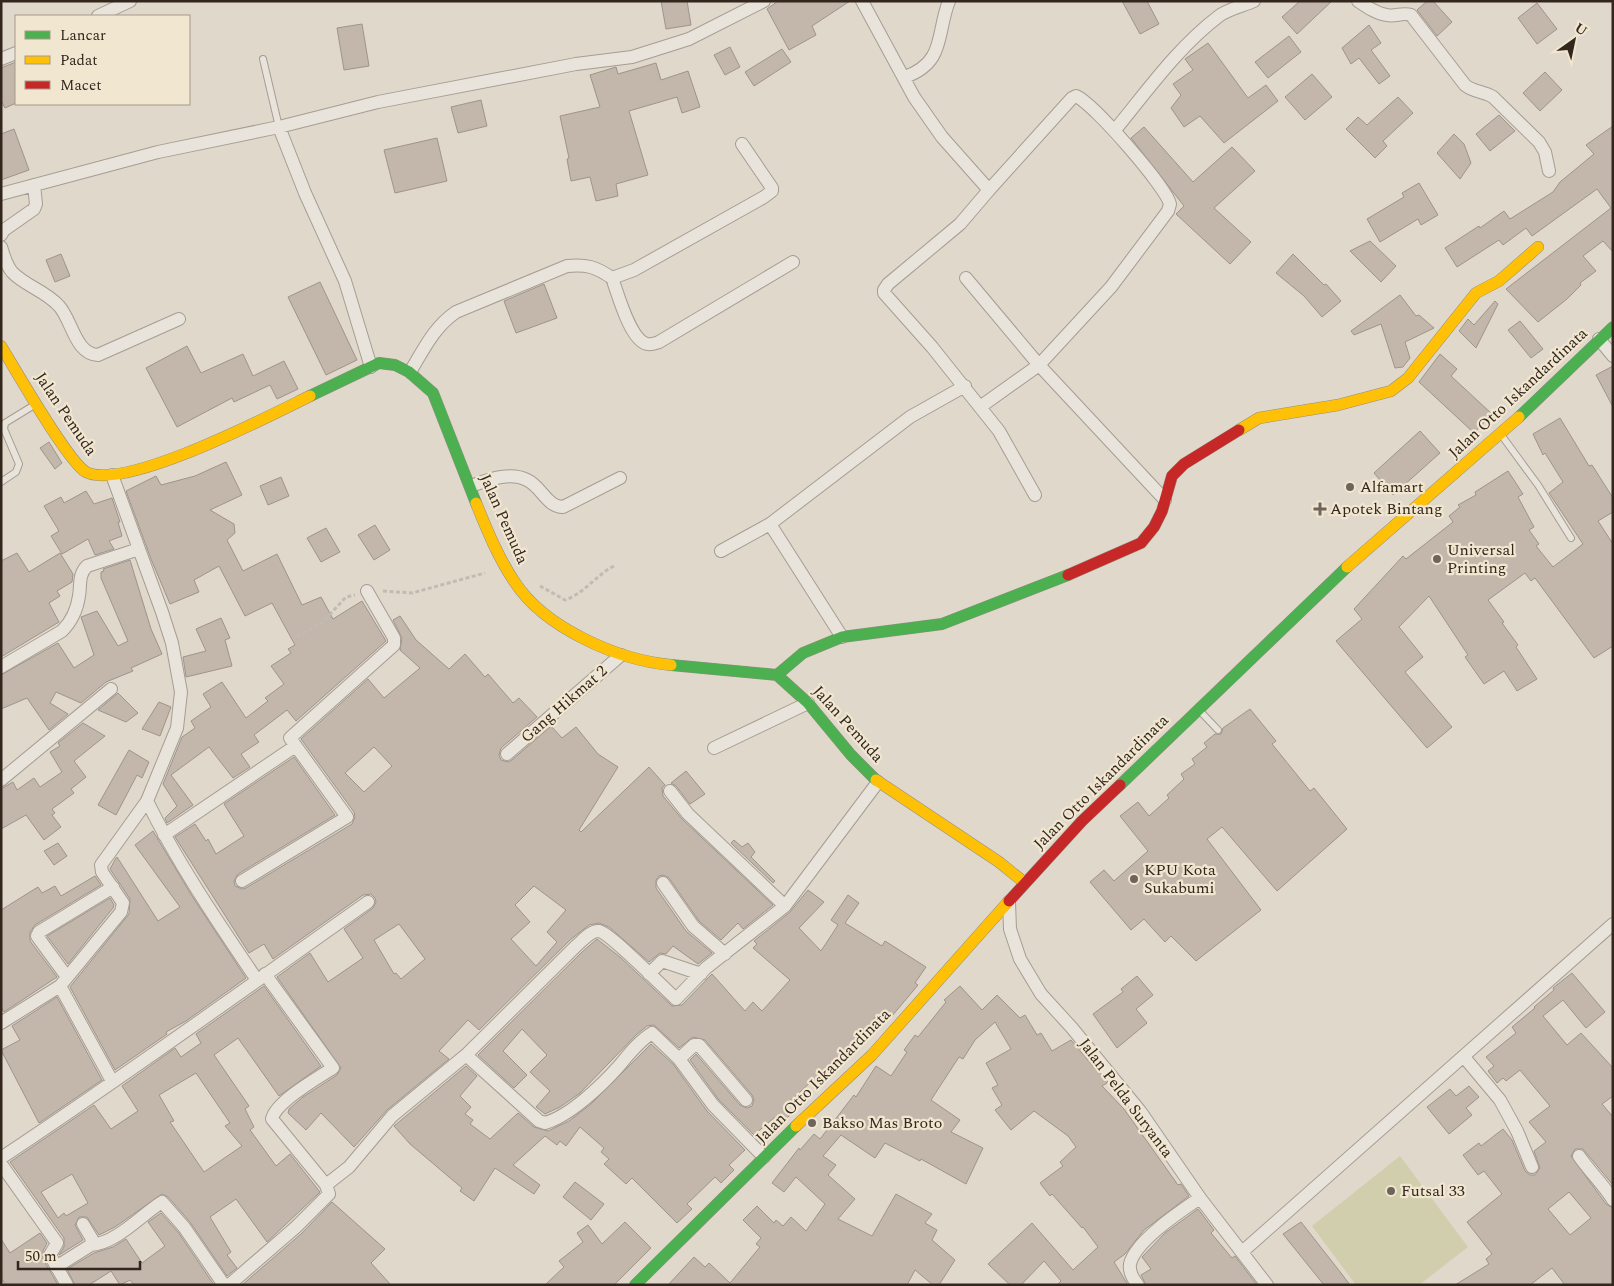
<svg xmlns="http://www.w3.org/2000/svg" width="1614" height="1286" viewBox="0 0 1614 1286" font-family="Spectral,serif">
  <rect width="100%" height="100%" fill="#e0d8ca"/>
  <path fill="#d0cead" d="M1400,1156L1468,1247L1419,1285H1356L1312,1226Z"/>
  <path fill="#c3b7ab" stroke="#9f948a" fill-rule="evenodd" d="M661,1H687L691,25L666,29Z
    M778,1H850L812,26L816,35L789,50L767,9Z
    M1122,1H1147L1159,24L1140,34Z
    M1300,1H1332L1297,34L1282,17Z
    M1427,1H1433L1452,22L1437,36L1417,10Z
    M1537,3L1557,29L1537,44L1518,18Z
    M362,24L369,66L344,70L337,28Z
    M1369,25L1381,43L1371,50L1390,76L1379,84L1359,58L1351,64L1342,48Z
    M1289,36L1301,52L1268,78L1255,62Z
    M1208,43L1248,98L1266,85L1278,101L1224,143L1200,116L1184,127L1171,108L1181,95L1173,84L1193,70L1185,59Z
    M730,47L740,67L725,75L714,55Z
    M782,49L791,62L754,86L745,72Z
    M16,62V103L5,108L1,101V68Z
    M656,63L661,80L688,71L700,107L682,113L677,97L629,111L648,175L616,184L618,196L596,201L590,177L571,181L567,159L569,158L560,116L600,107L590,75L616,67L618,74Z
    M1545,72L1562,90L1540,111L1523,93Z
    M1312,74L1332,97L1305,120L1285,97Z
    M1398,97L1413,113L1383,141L1387,146L1375,158L1346,129L1358,117L1367,125Z
    M481,100L487,126L458,133L451,107Z
    M1499,115L1515,131L1490,151L1476,134Z
    M1613,126V252L1603,241L1583,256L1596,271L1580,283L1581,285L1567,299L1538,322L1506,289L1611,208L1597,189L1532,236L1526,228L1503,245L1499,240L1457,267L1445,248L1479,226L1480,228L1504,211L1510,219L1553,192L1560,182L1594,154L1586,145Z
    M1144,127L1193,182L1232,147L1255,171L1214,208L1251,242L1230,264L1176,214L1184,206L1131,138Z
    M14,129L29,170L1,180V134Z
    M1454,134L1464,144L1471,163L1460,179L1437,153Z
    M437,138L447,181L395,193L384,150Z
    M1419,183L1438,215L1421,225L1418,219L1380,242L1367,219L1404,197L1402,193Z
    M1370,241L1396,266L1381,282L1350,251Z
    M61,254L70,276L55,282L46,260Z
    M1293,254L1324,285L1326,284L1341,301L1322,317L1304,296L1276,273Z
    M320,282L357,360L326,375L288,297Z
    M544,284L557,318L516,333L504,301Z
    M1400,295L1416,316L1419,315L1434,328L1405,342L1410,358L1403,367L1395,368L1381,324L1354,335L1351,331Z
    M1495,301L1498,304L1476,348L1459,331L1468,319L1474,325Z
    M1520,321L1543,349L1531,358L1508,330Z
    M187,346L201,373L243,354L253,376L284,361L298,389L277,399L270,385L234,402L232,398L177,427L146,368Z
    M1440,354L1457,369L1451,376L1492,414L1474,433L1419,382Z
    M1613,366V407L1596,375Z
    M1560,418L1589,466L1592,465L1613,498V512L1598,521L1613,544V646L1594,658L1535,578L1531,581L1525,573L1488,600L1504,622L1502,623L1518,645L1516,647L1537,679L1517,691L1504,671L1484,684L1465,657L1468,655L1429,596L1399,627L1423,657L1405,672L1452,727L1427,748L1336,641L1362,619L1354,609L1403,556L1406,559L1453,522L1449,516L1460,507L1458,505L1476,495L1475,492L1508,471L1523,494L1518,497L1534,527L1529,530L1539,544L1536,546L1553,567L1583,544L1549,493L1563,482L1545,453L1543,455L1533,434Z
    M1420,431L1440,453L1393,495L1374,473Z
    M49,442L62,463L55,469L40,448Z
    M226,462L242,495L210,510L234,524L235,533L227,540L243,571L277,554L302,605L321,597L333,619L362,601L386,641L296,721L287,710L254,735L259,742L241,754L250,767L233,778L209,747L171,775L193,805L167,823L165,818L177,806L163,784L182,737L195,728L191,721L211,707L203,694L222,682L246,718L268,701L265,698L284,684L271,666L291,653L288,649L295,645L272,603L245,616L219,566L194,580L199,592L170,604L151,559L126,491L156,476L161,485L195,476Z
    M281,477L289,496L268,505L260,486Z
    M86,491L94,504L112,498L120,522H118L122,536L109,541L114,549L95,555L88,539L62,554L51,536L59,531L44,506L61,497L64,503Z
    M375,525L390,550L374,560L358,535Z
    M326,528L340,552L321,562L307,538Z
    M17,553L29,572L60,553L73,574L72,582L57,591L60,596L49,603L59,622L1,657V561Z
    M130,560L151,629L162,654L131,668L133,671L106,682L81,703L56,692L50,703L68,714L49,730L27,698L1,709V675L58,643L74,668L94,655L81,617L97,611L118,646L128,641L101,578V572L104,571L103,569Z
    M400,616L416,640L449,669L465,654L485,677L488,674L513,703L519,698L537,717L501,748L499,755L501,760L508,762L512,760L551,726L562,738L576,727L598,754L618,767L579,830L581,832L649,767L665,785L662,788L663,796L682,819L773,905L743,929L738,923L721,940L699,921L669,878L663,875L659,876L656,880V888L686,931L712,953L698,964L673,946L666,954L660,953L649,962L609,927L599,923L589,925L570,940L479,1030L468,1020L439,1051L449,1059L387,1110L354,1147L321,1113L306,1130L288,1113L289,1109L303,1097L337,1075L341,1068L277,977L310,953L328,982L363,958L344,929L373,908L376,902L375,898L371,894L363,895L273,959L264,944L249,953L175,837L195,824L206,841L208,839L216,854L244,836L224,804L294,757L335,815L238,874L234,881L235,886L242,889L246,888L352,824L355,817L354,812L301,739L368,679L384,698L420,668L400,650L402,638L393,620ZM374,747L392,766L364,792L345,773ZM534,886L566,910L547,932L557,942L536,966L511,939L530,922L515,905ZM399,924L425,959L401,979L396,973L394,974L374,940Z
    M221,618L230,638L225,640L232,666L186,677L183,657L206,651L196,629Z
    M118,693L138,713L126,722L98,710Z
    M159,702L171,707L160,736L142,729Z
    M1250,709L1276,741L1272,744L1310,791L1314,788L1347,829L1277,891L1222,827L1207,839L1261,910L1196,961L1171,936L1165,942L1144,919L1131,930L1090,882L1104,870L1114,881L1148,851L1120,816L1138,802L1149,816L1169,798L1167,795L1184,779L1181,774L1195,764L1192,759L1207,747L1204,743L1215,734H1221L1223,728Z
    M83,723L105,736L74,761L86,777L71,789L74,793L52,809L55,813L52,815L61,827L44,840L26,815L1,829V789L13,782L17,790L34,778L40,787L62,772L50,752L60,746L58,743Z
    M129,750L149,762L142,778L137,775L116,815L98,805Z
    M686,771L705,794L690,804L676,786L671,783Z
    M153,831L192,896L246,978L186,1021L166,1032L167,1034L115,1070L70,987L129,914L130,899L110,869L116,858L117,857L158,921L180,907L135,845Z
    M734,840L742,847L748,843L755,852L751,857L775,881L773,883L731,843Z
    M58,843L67,856L54,865L44,851Z
    M95,876L101,885L35,925L30,932V941L57,977L4,1012L1,1007V910L38,887L42,893L55,886L61,896Z
    M808,890L824,902L799,928L821,951L838,925L831,920L848,895L859,903L845,923L882,946L885,941L926,967L915,983L918,985L892,1016L883,1010L878,1019L875,1017L860,1040L857,1039L843,1061L838,1058L815,1081L814,1079L785,1106L792,1113L781,1124L775,1117L754,1135L719,1100L690,1060L696,1054L740,1105L747,1108L752,1106L754,1099L752,1095L705,1040L693,1037L679,1048L654,1025L647,1026L637,1034L580,1093L560,1107L545,1114L536,1107L550,1091L530,1072L547,1055L522,1029L503,1051L527,1075L514,1088L478,1055L582,952L597,939L620,957L672,1006L682,1005L712,974L745,1011L753,1002L762,1011L790,980L753,948L757,944L754,941L790,912Z
    M110,898L114,905L113,908L68,964L47,936Z
    M1572,973L1605,1012L1586,1028L1563,1000L1543,1016L1567,1045L1581,1033L1613,1068V1096L1602,1104L1613,1117V1185L1583,1149H1575L1571,1156L1606,1204L1613,1208V1285H1565L1552,1268L1530,1285H1455L1489,1264L1486,1259L1492,1254L1467,1222L1502,1194L1484,1171L1478,1175L1463,1155L1479,1143L1481,1146L1503,1129L1512,1140L1525,1171L1530,1175H1535L1540,1168L1534,1151L1546,1142L1529,1122L1550,1106L1520,1070L1506,1081L1503,1078L1497,1083L1488,1071L1494,1066L1486,1057L1516,1033L1512,1027L1535,1008L1534,1007L1554,990L1553,988ZM1569,1192L1591,1218L1570,1235L1548,1209Z
    M1137,976L1153,995L1136,1009L1147,1023L1117,1048L1093,1014L1123,992L1121,989Z
    M264,986L321,1066L279,1096L238,1038L214,1055L249,1106L245,1109L254,1127L250,1130L276,1166L290,1154L320,1192L267,1242L236,1199L210,1217L231,1252L227,1255L237,1268L227,1276L190,1222L168,1197L162,1194L115,1227L99,1235L87,1217H79L75,1225L83,1240L59,1255L64,1247V1238L10,1162L94,1105L111,1129L138,1111L122,1086L175,1048L181,1057L201,1043L196,1034ZM196,1073L230,1123L225,1126L242,1146L204,1172L170,1122L174,1121L159,1095ZM72,1174L88,1203L66,1216L64,1213L58,1218L41,1192Z
    M960,986L982,1010L997,995L1020,1018L1025,1015L1037,1035L1041,1033L1052,1051L1071,1040L1107,1083L1102,1086L1124,1109L1178,1185L1181,1184L1189,1196L1144,1230L1125,1254L1114,1262L1128,1285H1057L1061,1281L1044,1261L1021,1285H1010L988,1264L1032,1223L1073,1270L1098,1247L1083,1227L1082,1228L1052,1194L1050,1196L1040,1183L1063,1166L1060,1162L1076,1147L1068,1136L1034,1111L1011,1130L995,1110L1002,1105L992,1088L998,1085L986,1063L1011,1049L995,1022L975,1040L963,1059L959,1057L931,1100L960,1120L951,1132L983,1148L966,1184L921,1159L920,1161L885,1143L875,1158L841,1135L823,1156L836,1165L828,1175L855,1199L838,1219L872,1236L896,1194L932,1214L925,1223L937,1230L932,1240L955,1260L939,1285H933L915,1270L907,1285H668L694,1257L705,1267L709,1263L730,1283L760,1247L756,1244L761,1238L743,1220L757,1206L774,1223L776,1220L783,1226L791,1217L806,1231L825,1204L796,1177L784,1192L772,1183L799,1148L800,1150L814,1134L820,1139L854,1095L856,1097L876,1066L891,1076L907,1052L904,1050L915,1035L918,1037L946,1002L944,1000Z
    M57,997L102,1080L39,1123L1,1050L20,1040L12,1026Z
    M651,1044L673,1064L707,1111L745,1150L729,1165L734,1170L721,1183L715,1177L687,1204L692,1209L677,1223L632,1178L626,1184L604,1164L609,1159L601,1152L604,1148L580,1127L566,1146L560,1141L557,1145L545,1136L513,1165L540,1185L534,1194L495,1168L474,1201L460,1191L462,1188L410,1144L394,1126L466,1066L477,1076L460,1096L471,1107L465,1114L473,1120L470,1124L490,1139L518,1113L534,1127L548,1131L569,1121L590,1105Z
    M1469,1086L1479,1097L1466,1108L1472,1115L1449,1134L1427,1107L1450,1089L1456,1096Z
    M575,1182L604,1204L591,1220L563,1197Z
    M332,1202L385,1249L371,1263L391,1285H242L302,1233Z
    M1198,1209L1214,1230L1211,1233L1232,1258L1235,1256L1257,1285H1146L1141,1275L1151,1269L1142,1257L1165,1233Z
    M161,1213L178,1232L214,1285H134L130,1280L120,1285L111,1271L89,1285H75L67,1269L94,1253L113,1247L126,1239L142,1263L165,1246L148,1222Z
    M625,1222L651,1248L614,1285H545L564,1267L559,1261L583,1242L577,1233L588,1225L602,1244Z
    M1301,1222L1341,1273L1350,1285H1324L1283,1234Z
    M40,1233L47,1243L43,1251V1259L58,1285H6L1,1278V1239L10,1253Z"/>
  <g fill="none" stroke-linecap="round" stroke-linejoin="round">
    <g stroke="#a59d94" stroke-width="8">
      <path id="lane" d="M263,59L279,127
        M1502,436L1538,485L1571,538
        M1,482L16,472L19,464L4,429L5,423L36,404
        M1199,710L1218,730"/>
    </g>
    <g stroke="#a59d94" stroke-width="14">
      <path id="street" d="M862,1L914,97L942,137L989,190L960,224L888,284L884,290V293L932,347L999,431L1035,495
        M1358,1C1367,7 1377,14 1387,15C1396,17 1402,12 1411,15L1465,85C1473,92 1483,91 1493,97L1539,142L1545,152L1549,171
        M98,16L130,1
        M1,59L16,53
        M905,77C946,62 936,34 949,1
        M279,127L305,193L345,281L371,367
        M1115,130C1147,91 1178,47 1219,16C1228,9 1243,6 1254,1
        M1,194L158,152L279,127L378,102L576,64L632,57L689,39L764,1
        M1,235L4,230L34,209L36,204L34,185
        M1,247C4,256 6,265 12,272C25,286 46,291 59,306C72,320 75,354 98,355L179,319
        M612,278C618,294 630,340 647,344C651,345 656,343 659,342L793,262
        M966,278L1039,365L1165,500
        M1599,339L1613,356
        M410,372C424,349 434,327 456,312L567,266C587,264 596,267 612,278L634,270L764,197L772,191V188L742,144
        M980,407L1039,365L1111,287L1168,211L1170,204C1166,187 1094,104 1076,96L1072,98L989,190
        M471,486C488,480 510,471 527,480C541,486 547,507 563,507L620,478
        M770,524L842,637
        M721,551L770,524L910,417L965,386
        M1,667L62,631C71,622 77,610 79,596C81,585 78,575 87,566L139,549
        M714,748L808,703
        M507,754L621,655
        M1,780L111,689
        M670,791L688,814L785,906
        M147,801C178,864 217,921 257,980
        M164,835L294,747
        M242,881L347,817L290,738L394,645V638L367,591
        M663,883L693,926L725,954
        M1009,902L1010,929L1020,959L1041,994L1072,1028L1140,1111L1200,1198L1267,1285
        M265,974L333,1068C319,1077 275,1102 272,1119L326,1185L349,1167L392,1116L466,1055L539,1121L545,1123C570,1116 602,1085 619,1066C629,1054 639,1041 652,1033L679,1059L713,1105L764,1157
        M649,974L662,961L701,974
        M67,977L37,936L39,932L113,887
        M60,986L112,1081
        M1,1023L60,986L121,912L123,903L102,872L101,865L147,801L177,728L181,692L172,643L162,612L112,475
        M466,1055L576,946C582,941 591,930 599,931C610,933 664,988 676,999L706,968L785,906L878,782
        M1464,1057L1500,1100L1517,1131L1532,1167
        M679,1059L694,1045H699L746,1100
        M1579,1156C1590,1172 1603,1184 1613,1200
        M1,1158C125,1076 246,988 368,902
        M1,1164L57,1243L50,1255L67,1285
        M91,1245C117,1243 141,1215 162,1202L184,1227L224,1285
        M1242,1252L1613,924
        M56,1267L91,1245L92,1239L83,1224
        M229,1285L296,1227L329,1194L326,1185
        M1138,1285C1133,1279 1129,1271 1130,1264C1135,1241 1181,1211 1200,1198"/>
    </g>
    <g stroke="#948d84" stroke-width="12">
      <path id="fast" d="M310,396L379,363L395,365L409,372L433,393L476,503
        M1519,417L1613,327
        M671,665L777,675L808,703L851,755L876,780
        M777,675L803,653L842,637L942,624L1068,575
        M1120,785L1347,567
        M635,1285L796,1126"/>
    </g>
    <g stroke="#948d84" stroke-width="12">
      <path id="slow" d="M1,346C15,369 68,462 86,472C124,492 271,415 310,396
        M1239,430L1259,418L1338,405L1391,391L1408,378L1476,293L1499,281L1538,247
        M476,503C487,530 498,557 514,581C544,628 618,660 671,665
        M1347,567L1519,417
        M876,780L999,862L1025,883
        M796,1126L872,1055L1009,901"/>
    </g>
    <g stroke="#948d84" stroke-width="12">
      <path id="jam" d="M1068,575L1141,543L1154,527L1162,511L1172,476L1184,464L1239,430
        M1009,901L1082,821L1120,785"/>
    </g>
    <path stroke="#c1bbb3" stroke-width="3" stroke-dasharray="4 2.5" stroke-linecap="butt" d="M540,586L565,600C585,593 596,575 614,566
      M383,591L412,593L485,573
      M297,636L322,623L346,597L355,595"/>
    <use href="#lane" stroke="#e8e4db" stroke-width="6"/>
    <use href="#street" stroke="#e8e4db" stroke-width="12"/>
    <use href="#fast" stroke="#4caf50" stroke-width="11"/>
    <use href="#slow" stroke="#ffc107" stroke-width="11"/>
    <use href="#jam" stroke="#c62828" stroke-width="11"/>
  </g>
  <g fill="#6f645a" stroke="#f1e6d0" stroke-width="2">
    <circle cx="1350" cy="487" r="5"/>
    <path d="M1317.5 501.5h5v5h5v5h-5v5h-5v-5h-5v-5h5z"/>
    <circle cx="1437" cy="559" r="5"/>
    <circle cx="1134" cy="879" r="5"/>
    <circle cx="812" cy="1123" r="5"/>
    <circle cx="1391" cy="1191" r="5"/>
  </g>
  <g text-anchor="middle" dominant-baseline="central" stroke-width="4.5" stroke-linejoin="round" paint-order="stroke">
    <g font-size="16" fill="#32261d" stroke="#f1e6d0">
      <text transform="translate(1518 393) rotate(-43)">Jalan Otto Iskandardinata</text>
      <text transform="translate(66 414) rotate(56)">Jalan Pemuda</text>
      <text transform="translate(504 519) rotate(66)">Jalan Pemuda</text>
      <text transform="translate(564 704) rotate(-41)">Gang Hikmat 2</text>
      <text transform="translate(848 724) rotate(48)">Jalan Pemuda</text>
      <text transform="translate(1101 782) rotate(-45)">Jalan Otto Iskandardinata</text>
      <text transform="translate(823 1076) rotate(-45)">Jalan Otto Iskandardinata</text>
      <text transform="translate(1126 1098) rotate(53)">Jalan Pelda Suryanta</text>
    </g>
    <g font-size="16" fill="#32261d" stroke="#f1e6d0" text-anchor="start">
      <text x="1360" y="487">Alfamart</text>
      <text x="1330" y="509">Apotek Bintang</text>
      <text x="1447" y="550">Universal<tspan x="1447" dy="18">Printing</tspan></text>
      <text x="1144" y="870">KPU Kota<tspan x="1144" dy="18">Sukabumi</tspan></text>
      <text x="822" y="1123">Bakso Mas Broto</text>
      <text x="1401" y="1191">Futsal 33</text>
    </g>
  </g>
  <rect width="1614" height="1286" fill="none" stroke="#32261d" stroke-width="5"/>
  <rect x="15" y="15" width="175" height="90" fill="#f1e6d0" stroke="#a59988"/>
  <rect x="25" y="31" width="25" height="8" fill="#4caf50" stroke="#a59988"/>
  <text x="60" y="40" font-size="15" fill="#32261d">Lancar</text>
  <rect x="25" y="56" width="25" height="8" fill="#ffc107" stroke="#a59988"/>
  <text x="60" y="65" font-size="15" fill="#32261d">Padat</text>
  <rect x="25" y="81" width="25" height="8" fill="#c62828" stroke="#a59988"/>
  <text x="60" y="90" font-size="15" fill="#32261d">Macet</text>
  <g transform="translate(1574 40) rotate(33)" stroke="#f1e6d0" stroke-width="4" paint-order="stroke">
  <path d="M0-4L9 19L0 12L-9 19Z" fill="#32261d"/>
  <text y="-8" font-size="14" font-weight="bold" text-anchor="middle" fill="#32261d">U</text>
  </g>
  <path d="M18 1261v8h122v-8" fill="none" stroke="#32261d" stroke-width="2.5"/>
  <text x="25" y="1261" font-size="15" fill="#32261d" stroke="#f1e6d0" stroke-width="4" paint-order="stroke">50 m</text>
</svg>
